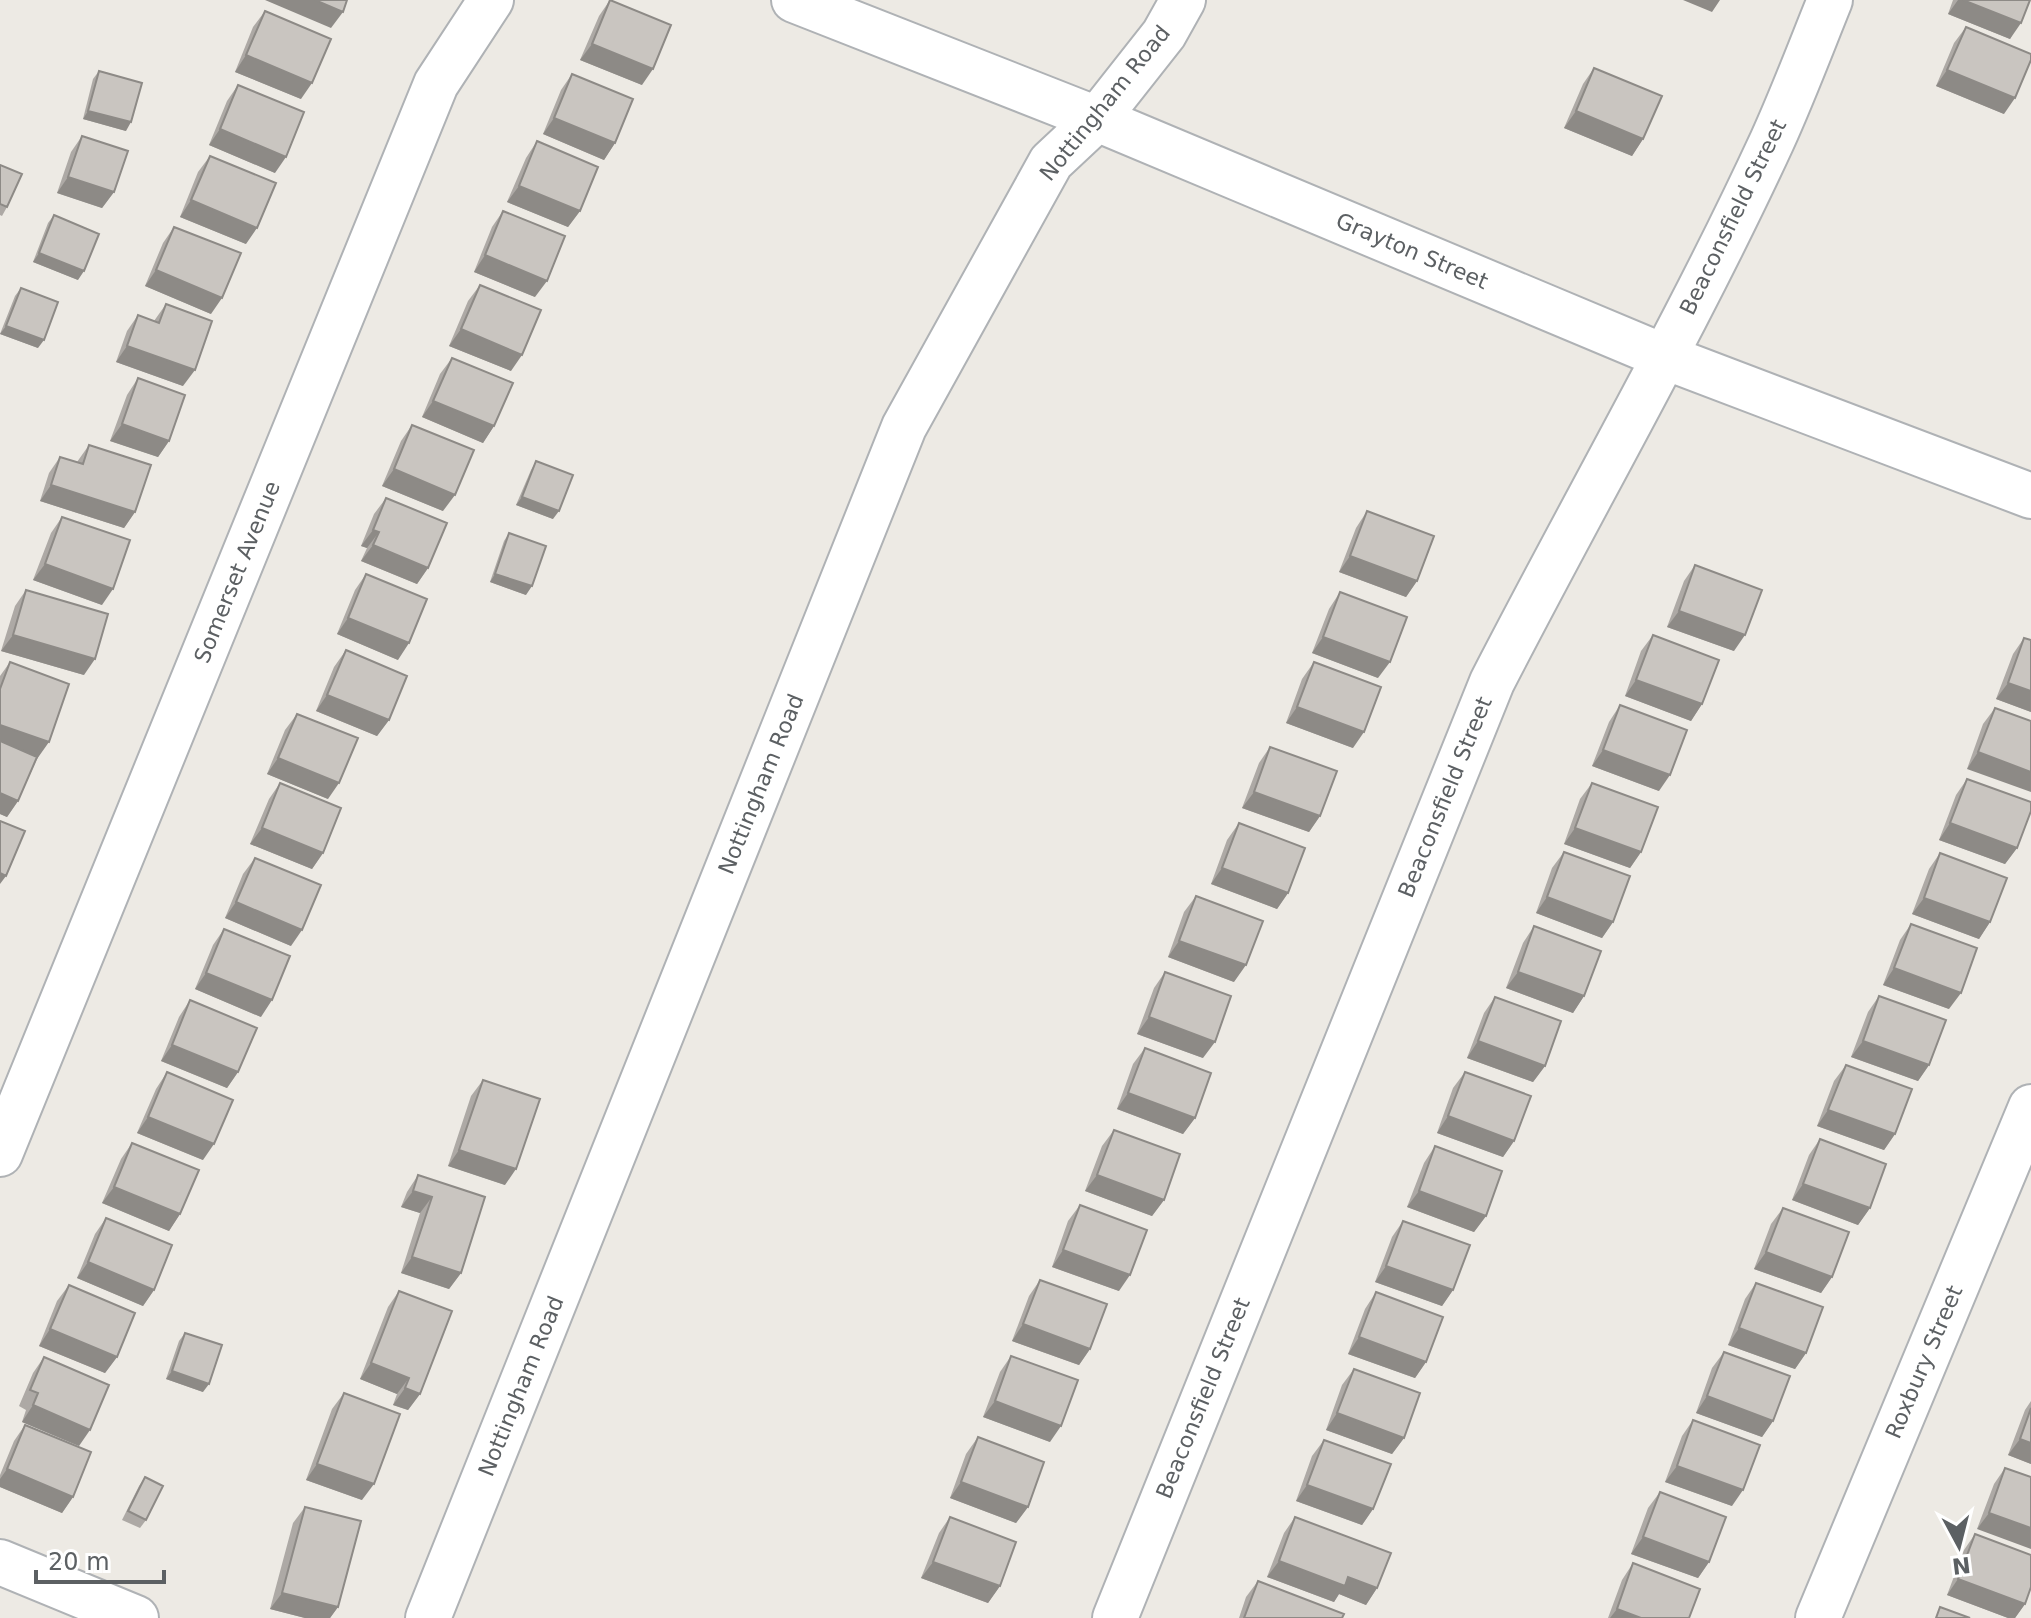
<svg xmlns="http://www.w3.org/2000/svg" width="2031" height="1618" viewBox="0 0 2031 1618" font-family="'DejaVu Sans',sans-serif">
  <rect width="100%" height="100%" fill="#edeae4"/>
  <g fill="none" stroke-linecap="round" stroke-linejoin="round">
    <g stroke="#afb2b5" stroke-width="48">
      <path id="minor" d="M794,0L1097,119L1665,357L2031,496
        M0,1154L436,84L491,0
        M0,1562L136,1618
        M428,1618L904,427L1051,162L1097,119L1164,34L1183,0
        M1115,1618L1492,682C1585,501 1687,325 1772,141C1793,95 1811,47 1830,0
        M1818,1618L2031,1107"/>
    </g>
    <use href="#minor" stroke="#fff" stroke-width="44"/>
  </g>
  <path fill="#ada9a5" d="M610,0L642,85L580,60L599,16Z
    M1953,0H2030L2010,39L1948,14Z
    M265,11L301,99L235,72L253,27Z
    M1966,27L2004,114L1936,86L1954,43Z
    M1594,68L1643,139L1632,156L1564,128L1583,84Z
    M99,71L126,131L83,119L93,79Z
    M572,74L615,143L604,160L543,134L561,90Z
    M238,85L275,173L209,145L227,101Z
    M82,136L114,192L102,208L57,193L71,152Z
    M537,141L580,211L568,227L507,202L526,158Z
    M210,156L246,244L180,217L198,172Z
    M0,165L7,207L2,216L0,215Z
    M503,211L535,297L474,272L492,227Z
    M54,215L78,280L33,262L48,223Z
    M174,227L211,314L145,286L163,243Z
    M480,285L511,371L449,346L468,301Z
    M21,288L38,348L0,334L15,296Z
    M166,304L183,386L116,362L127,331L138,315L154,321Z
    M452,358L494,426L483,443L422,417L440,374Z
    M138,378L169,441L158,457L110,441L127,395Z
    M412,425L443,511L382,486L401,441Z
    M89,445L135,512L124,528L40,501L49,473L60,457L77,462Z
    M536,461L553,519L516,505L531,470Z
    M386,498L428,568L417,584L361,561L367,548L361,546L374,514Z
    M1367,511L1417,581L1406,597L1339,572L1356,528Z
    M62,517L102,605L33,580L51,533Z
    M509,533L526,595L490,582L504,541Z
    M1695,565L1734,651L1667,627L1684,581Z
    M366,574L398,660L337,634L355,590Z
    M26,590L84,675L1,651L15,606Z
    M1340,592L1378,678L1312,653L1329,609Z
    M1653,635L1702,704L1691,721L1625,696L1641,651Z
    M2024,638L2031,712L1996,699L2013,654Z
    M346,650L389,720L377,736L316,711L334,667Z
    M10,662L37,759L18,801L7,817L0,814V676Z
    M1314,662L1353,748L1286,723L1302,679Z
    M1620,705L1659,791L1592,766L1609,722Z
    M1995,708L2031,721L1967,769L1983,724Z
    M297,714L328,799L267,774L285,730Z
    M1270,747L1320,816L1309,832L1242,808L1259,763Z
    M1967,779L2017,848L2005,864L1939,840L1956,795Z
    M280,783L323,853L312,869L250,844L269,799Z
    M1592,783L1641,852L1630,868L1564,844L1580,799Z
    M1239,823L1288,893L1277,909L1211,884L1227,840Z
    M1564,852L1613,922L1602,938L1536,913L1552,868Z
    M1940,853L1990,922L1979,939L1912,914L1929,869Z
    M255,858L291,946L225,918L243,874Z
    M1196,896L1234,982L1168,957L1184,912Z
    M1911,924L1949,1009L1883,985L1900,940Z
    M1534,926L1584,996L1573,1013L1506,988L1523,943Z
    M224,929L261,1017L195,989L213,945Z
    M1165,972L1203,1058L1137,1034L1154,988Z
    M1879,996L1929,1065L1918,1081L1851,1057L1868,1012Z
    M1495,997L1545,1066L1533,1082L1467,1058L1484,1013Z
    M190,1000L238,1072L227,1088L161,1061L179,1017Z
    M1145,1048L1195,1118L1183,1134L1117,1109L1133,1064Z
    M1846,1065L1895,1134L1884,1150L1817,1126L1834,1081Z
    M167,1072L203,1160L137,1133L156,1089Z
    M1465,1072L1514,1141L1503,1157L1437,1133L1453,1088Z
    M483,1080L505,1185L448,1166L471,1096Z
    M1114,1130L1164,1200L1152,1216L1085,1191L1102,1146Z
    M1820,1139L1870,1208L1858,1225L1792,1200L1809,1155Z
    M132,1143L180,1214L169,1231L102,1203L121,1159Z
    M1435,1146L1486,1216L1474,1232L1407,1207L1424,1163Z
    M418,1175L485,1197L461,1273L449,1289L401,1273L420,1213L401,1207L407,1192Z
    M1080,1205L1119,1291L1052,1267L1068,1221Z
    M1783,1208L1832,1277L1821,1293L1754,1269L1771,1224Z
    M106,1218L154,1290L143,1306L77,1278L95,1234Z
    M1403,1221L1453,1290L1442,1306L1375,1282L1392,1237Z
    M1040,1280L1090,1349L1079,1365L1012,1341L1029,1296Z
    M1756,1283L1806,1353L1795,1369L1728,1345L1745,1299Z
    M69,1285L117,1357L105,1373L39,1346L57,1301Z
    M399,1291L420,1394L408,1410L393,1405L397,1394L360,1379L388,1307Z
    M1376,1292L1426,1362L1415,1378L1348,1354L1365,1309Z
    M185,1333L203,1392L166,1379L179,1341Z
    M1724,1352L1773,1421L1762,1437L1696,1413L1712,1368Z
    M1011,1356L1050,1442L983,1417L1000,1372Z
    M44,1357L79,1446L22,1422L26,1410L19,1406L33,1373Z
    M1354,1369L1404,1438L1392,1454L1326,1430L1342,1385Z
    M344,1393L362,1500L306,1480L332,1409Z
    M2031,1401V1464L2008,1455L2025,1410Z
    M1693,1420L1732,1506L1665,1482L1682,1436Z
    M25,1425L73,1497L62,1513L0,1487V1475L14,1441Z
    M978,1437L1028,1507L1016,1523L950,1498L966,1454Z
    M1324,1440L1373,1509L1362,1525L1296,1501L1312,1456Z
    M2005,1468L2031,1477L1977,1529L1994,1484Z
    M145,1477L146,1520L140,1528L122,1520L139,1486Z
    M1660,1492L1709,1562L1698,1578L1631,1554L1648,1508Z
    M305,1507L338,1607L330,1618H305L270,1609L293,1523Z
    M950,1517L1000,1586L988,1603L921,1578L939,1533Z
    M1295,1517L1377,1588L1366,1605L1339,1594L1334,1602L1267,1577L1284,1533Z
    M1975,1534L2025,1604L2015,1618H2008L1947,1595L1964,1550Z
    M1633,1563L1689,1618H1608L1622,1580Z
    M1258,1581L1342,1618H1239L1246,1597Z"/>
  <path fill="#8d8a86" d="M265,0H315L343,12L331,28Z
    M1683,0H1720L1712,12Z
    M1958,0H1963L2021,23L2010,39L1948,14Z
    M592,44L653,69L642,85L580,60Z
    M246,55L312,83L301,99L235,72Z
    M1947,70L2015,98L2004,114L1936,86Z
    M88,111L131,122L126,131L83,119Z
    M1576,111L1643,139L1632,156L1564,128Z
    M554,118L615,143L604,160L543,134Z
    M220,129L286,157L275,173L209,145Z
    M68,177L114,192L102,208L57,193Z
    M519,186L580,211L568,227L507,202Z
    M191,200L257,228L246,244L180,217Z
    M39,253L84,271L78,280L33,262Z
    M485,255L547,281L535,297L474,272Z
    M156,270L222,298L211,314L145,286Z
    M6,326L44,340L38,348L0,334Z
    M461,329L522,355L511,371L449,346Z
    M127,346L195,370L183,386L116,362Z
    M433,401L494,426L483,443L422,417Z
    M122,424L169,441L158,457L110,441Z
    M394,469L455,495L443,511L382,486Z
    M51,485L135,512L124,528L40,501Z
    M522,497L559,511L553,519L516,505Z
    M373,530L379,532L367,548L361,546Z
    M373,545L428,568L417,584L361,561Z
    M1350,556L1417,581L1406,597L1339,572Z
    M45,564L113,589L102,605L33,580Z
    M495,574L532,586L526,595L490,582Z
    M1679,611L1745,635L1734,651L1667,627Z
    M348,618L409,643L398,660L337,634Z
    M13,635L95,659L84,675L1,651Z
    M1323,637L1390,662L1378,678L1312,653Z
    M1636,680L1702,704L1691,721L1625,696Z
    M2008,683L2031,691V712L1996,699Z
    M327,695L389,720L377,736L316,711Z
    M1297,707L1364,732L1353,748L1286,723Z
    M0,725L49,742L37,759L0,745Z
    M1603,750L1670,775L1659,791L1592,766Z
    M1978,752L2031,772V792L1967,769Z
    M278,758L339,783L328,799L267,774Z
    M1254,792L1320,816L1309,832L1242,808Z
    M0,793L18,801L7,817L0,814Z
    M1950,823L2017,848L2005,864L1939,840Z
    M262,828L323,853L312,869L250,844Z
    M1575,828L1641,852L1630,868L1564,844Z
    M1222,868L1288,893L1277,909L1211,884Z
    M0,873L6,876L0,884Z
    M1547,897L1613,922L1602,938L1536,913Z
    M1924,898L1990,922L1979,939L1912,914Z
    M236,902L302,930L291,946L225,918Z
    M1179,941L1246,965L1234,982L1168,957Z
    M1894,968L1961,993L1949,1009L1883,985Z
    M1518,972L1584,996L1573,1013L1506,988Z
    M206,973L272,1000L261,1017L195,989Z
    M1149,1017L1215,1042L1203,1058L1137,1034Z
    M1478,1041L1545,1066L1533,1082L1467,1058Z
    M1863,1041L1929,1065L1918,1081L1851,1057Z
    M172,1045L238,1072L227,1088L161,1061Z
    M1128,1093L1195,1118L1183,1134L1117,1109Z
    M1828,1110L1895,1134L1884,1150L1817,1126Z
    M1448,1116L1514,1141L1503,1157L1437,1133Z
    M148,1117L214,1144L203,1160L137,1133Z
    M459,1150L516,1169L505,1185L448,1166Z
    M1097,1175L1164,1200L1152,1216L1085,1191Z
    M1803,1184L1870,1208L1858,1225L1792,1200Z
    M114,1187L180,1214L169,1231L102,1203Z
    M413,1191L432,1197L420,1213L401,1207Z
    M1419,1191L1486,1216L1474,1232L1407,1207Z
    M1063,1250L1130,1275L1119,1291L1052,1267Z
    M1766,1252L1832,1277L1821,1293L1754,1269Z
    M412,1257L461,1273L449,1289L401,1273Z
    M88,1262L154,1290L143,1306L77,1278Z
    M1386,1266L1453,1290L1442,1306L1375,1282Z
    M1023,1324L1090,1349L1079,1365L1012,1341Z
    M1739,1328L1806,1353L1795,1369L1728,1345Z
    M50,1329L117,1357L105,1373L39,1346Z
    M1359,1337L1426,1362L1415,1378L1348,1354Z
    M371,1363L409,1378L397,1394L360,1379Z
    M172,1371L209,1384L203,1392L166,1379Z
    M405,1388L420,1394L408,1410L393,1405Z
    M1707,1396L1773,1421L1762,1437L1696,1413Z
    M995,1401L1061,1426L1050,1442L983,1417Z
    M33,1405L90,1430L79,1446L22,1422Z
    M1337,1413L1404,1438L1392,1454L1326,1430Z
    M2020,1439L2031,1443V1464L2008,1455Z
    M317,1464L374,1484L362,1500L306,1480Z
    M1677,1466L1743,1490L1732,1506L1665,1482Z
    M7,1469L73,1497L62,1513L0,1487V1479Z
    M961,1482L1028,1507L1016,1523L950,1498Z
    M1307,1485L1373,1509L1362,1525L1296,1501Z
    M1989,1513L2031,1528V1549L1977,1529Z
    M1643,1537L1709,1562L1698,1578L1631,1554Z
    M1279,1561L1348,1577L1377,1588L1366,1605L1339,1594L1334,1602L1267,1577Z
    M933,1562L1000,1586L988,1603L921,1578Z
    M1958,1579L2025,1604L2015,1618H2008L1947,1595Z
    M282,1593L338,1607L330,1618H305L270,1609Z
    M1617,1609L1641,1618H1610Z"/>
  <path fill="#c9c5c0" stroke="#8d8a86" stroke-width="2" d="M315,0H347L343,12Z
    M610,0L671,25L653,69L592,44Z
    M1963,0H2030L2021,23Z
    M265,11L331,39L312,83L246,55Z
    M1966,27L2031,54V60L2015,98L1947,70Z
    M1594,68L1662,96L1643,139L1576,111Z
    M99,71L142,83L131,122L88,111Z
    M572,74L633,99L615,143L554,118Z
    M238,85L304,112L286,157L220,129Z
    M82,136L128,151L114,192L68,177Z
    M537,141L598,167L580,211L519,186Z
    M210,156L276,183L257,228L191,200Z
    M0,165L22,174L7,207L0,204Z
    M503,211L565,236L547,281L485,255Z
    M54,215L99,234L84,271L39,253Z
    M174,227L241,253L222,298L156,270Z
    M480,285L541,310L522,355L461,329Z
    M21,288L58,302L44,340L6,326Z
    M166,304L212,321L195,370L127,346L138,315L159,323Z
    M452,358L513,383L494,426L433,401Z
    M138,378L185,395L169,441L122,424Z
    M412,425L474,450L455,495L394,469Z
    M89,445L151,465L135,512L51,485L60,457L83,464Z
    M536,461L573,475L559,511L522,497Z
    M386,498L447,523L428,568L373,545L379,532L373,530Z
    M1367,511L1434,536L1417,581L1350,556Z
    M62,517L130,540L113,589L45,564Z
    M509,533L546,546L532,586L495,574Z
    M1695,565L1762,590L1745,635L1679,611Z
    M366,574L427,599L409,643L348,618Z
    M26,590L108,614L95,659L13,635Z
    M1340,592L1407,617L1390,662L1323,637Z
    M1653,635L1719,660L1702,704L1636,680Z
    M2024,638L2031,640V691L2008,683Z
    M346,650L407,676L389,720L327,695Z
    M10,662L69,684L49,742L0,725V689Z
    M1314,662L1381,687L1364,732L1297,707Z
    M1620,705L1687,730L1670,775L1603,750Z
    M1995,708L2031,721V772L1978,752Z
    M297,714L358,738L339,783L278,758Z
    M0,741L37,757L18,801L0,793Z
    M1270,747L1337,771L1320,816L1254,792Z
    M1967,779L2031,802V811L2017,848L1950,823Z
    M280,783L341,808L323,853L262,828Z
    M1592,783L1658,807L1641,852L1575,828Z
    M0,821L25,831L6,876L0,873Z
    M1239,823L1305,848L1288,893L1222,868Z
    M1564,852L1630,876L1613,922L1547,897Z
    M1940,853L2007,878L1990,922L1924,898Z
    M255,858L321,885L302,930L236,902Z
    M1196,896L1263,921L1246,965L1179,941Z
    M1911,924L1977,948L1961,993L1894,968Z
    M1534,926L1601,951L1584,996L1518,972Z
    M224,929L290,956L272,1000L206,973Z
    M1165,972L1231,996L1215,1042L1149,1017Z
    M1879,996L1946,1020L1929,1065L1863,1041Z
    M1495,997L1561,1021L1545,1066L1478,1041Z
    M190,1000L257,1028L238,1072L172,1045Z
    M1145,1048L1211,1073L1195,1118L1128,1093Z
    M1846,1065L1912,1089L1895,1134L1828,1110Z
    M167,1072L233,1100L214,1144L148,1117Z
    M1465,1072L1531,1096L1514,1141L1448,1116Z
    M483,1080L540,1099L516,1169L459,1150Z
    M1114,1130L1180,1154L1164,1200L1097,1175Z
    M1820,1139L1886,1164L1870,1208L1803,1184Z
    M132,1143L199,1170L180,1214L114,1187Z
    M1435,1146L1502,1171L1486,1216L1419,1191Z
    M418,1175L485,1197L461,1273L412,1257L432,1197L413,1191Z
    M1080,1205L1147,1230L1130,1275L1063,1250Z
    M1783,1208L1849,1232L1832,1277L1766,1252Z
    M106,1218L172,1245L154,1290L88,1262Z
    M1403,1221L1470,1245L1453,1290L1386,1266Z
    M1040,1280L1107,1304L1090,1349L1023,1324Z
    M1756,1283L1823,1307L1806,1353L1739,1328Z
    M69,1285L135,1313L117,1357L50,1329Z
    M399,1291L452,1311L420,1394L405,1388L409,1378L371,1363Z
    M1376,1292L1443,1317L1426,1362L1359,1337Z
    M185,1333L222,1345L209,1384L172,1371Z
    M1724,1352L1790,1376L1773,1421L1707,1396Z
    M1011,1356L1078,1380L1061,1426L995,1401Z
    M44,1357L109,1385L90,1430L33,1405L38,1393L30,1390Z
    M1354,1369L1420,1393L1404,1438L1337,1413Z
    M344,1393L400,1414L374,1484L317,1464Z
    M2031,1408V1443L2020,1439Z
    M1693,1420L1760,1445L1743,1490L1677,1466Z
    M25,1425L91,1452L73,1497L7,1469Z
    M978,1437L1044,1462L1028,1507L961,1482Z
    M1324,1440L1391,1464L1373,1509L1307,1485Z
    M2005,1468L2031,1477V1528L1989,1513Z
    M145,1477L163,1486L146,1520L128,1511Z
    M1660,1492L1726,1517L1709,1562L1643,1537Z
    M305,1507L361,1521L338,1607L282,1593Z
    M950,1517L1016,1542L1000,1586L933,1562Z
    M1295,1517L1391,1553L1377,1588L1348,1577L1345,1586L1279,1561Z
    M1975,1534L2031,1555V1587L2025,1604L1958,1579Z
    M1633,1563L1700,1589L1689,1618H1641L1617,1609Z
    M1258,1581L1344,1614L1342,1618H1244Z
    M1940,1607L1970,1618H1936Z"/>
  <g text-anchor="middle" dominant-baseline="central" stroke-width="8" stroke-linejoin="round" paint-order="stroke">
    <g font-size="22" fill="#5c6063" stroke="#fff">
      <text transform="translate(1105 103) rotate(-51)">Nottingham Road</text>
      <text transform="translate(1733 217) rotate(-64)">Beaconsfield Street</text>
      <text transform="translate(1412 251) rotate(23)">Grayton Street</text>
      <text transform="translate(237 572) rotate(-68)">Somerset Avenue</text>
      <text transform="translate(761 784) rotate(-68)">Nottingham Road</text>
      <text transform="translate(1445 797) rotate(-68)">Beaconsfield Street</text>
      <text transform="translate(1924 1362) rotate(-67)">Roxbury Street</text>
      <text transform="translate(521 1386) rotate(-68)">Nottingham Road</text>
      <text transform="translate(1203 1398) rotate(-68)">Beaconsfield Street</text>
    </g>
  </g>
  <g transform="translate(1959 1546) rotate(173)" stroke="#ffffff" stroke-width="6" paint-order="stroke">
  <path d="M0-6L14 30L0 20L-14 30Z" fill="#5c6063"/>
  <text y="-12" font-size="22" font-weight="bold" text-anchor="middle" fill="#5c6063">N</text>
  </g>
  <path d="M36 1570v12h128v-12" fill="none" stroke="#5c6063" stroke-width="4"/>
  <text x="48" y="1570" font-size="24" fill="#5c6063" stroke="#ffffff" stroke-width="6" paint-order="stroke">20 m</text>
</svg>
